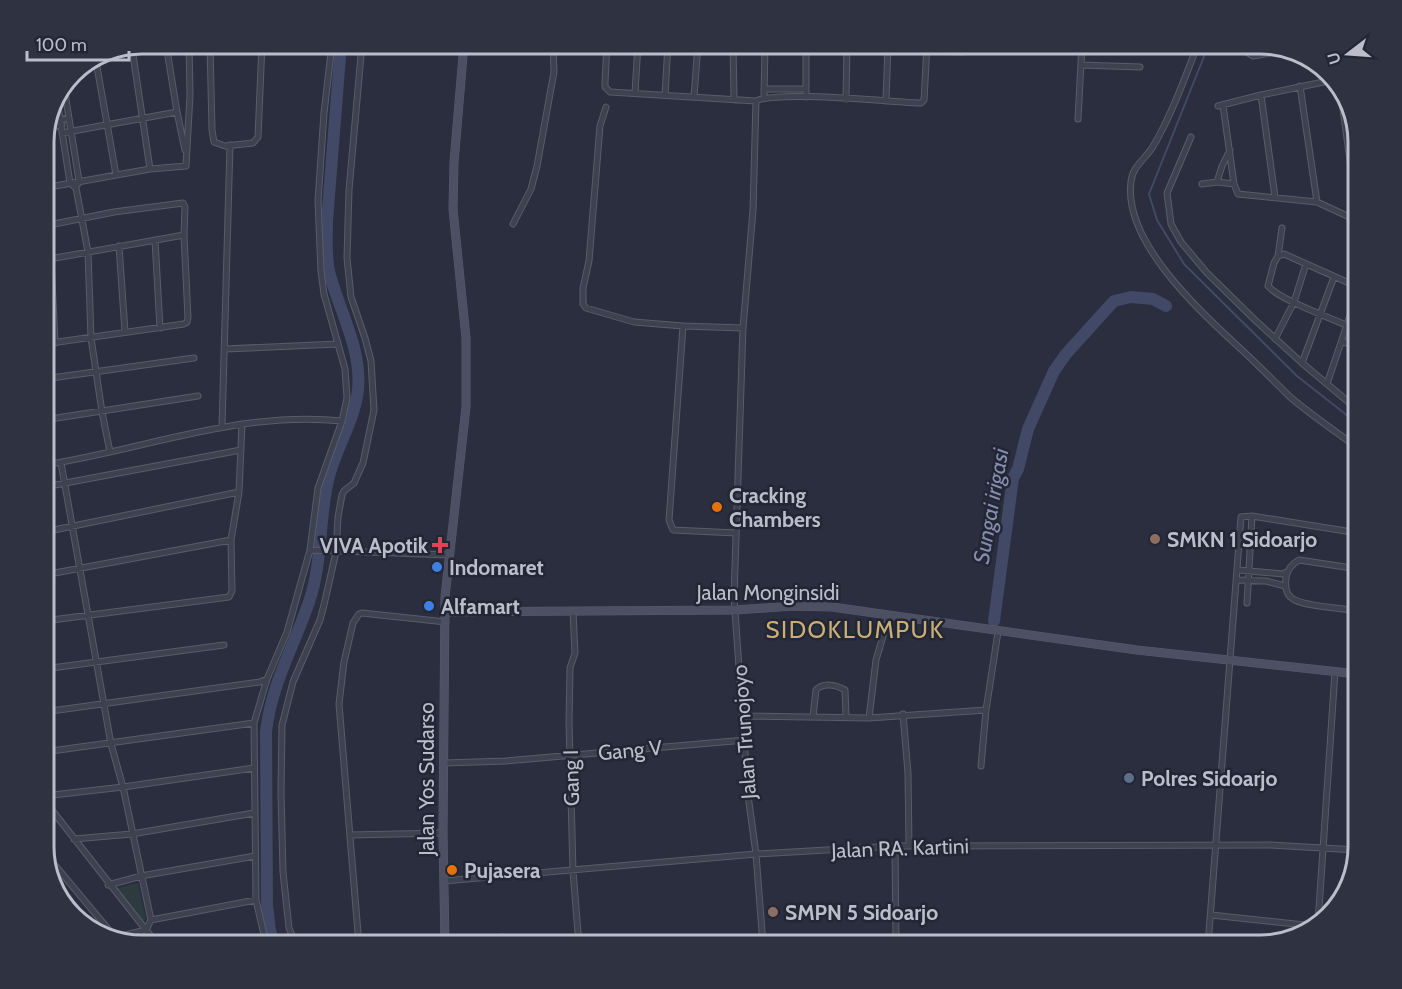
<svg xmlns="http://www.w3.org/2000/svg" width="1402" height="989" viewBox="0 0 1402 989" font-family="Cabin,sans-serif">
  <rect width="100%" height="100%" fill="#2a2e3f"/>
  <path fill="#2d3b41" d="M138,883L146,920L141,921L113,889Z"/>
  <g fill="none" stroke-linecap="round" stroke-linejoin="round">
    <path stroke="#424966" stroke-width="2" d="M1209,44L1149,194L1157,220L1184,264L1297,376L1358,424"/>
    <path stroke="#424966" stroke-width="12" d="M994,621L1013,478L1018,469L1028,429L1054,371L1066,354L1114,301L1131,297L1153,299L1166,306
      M275,945L270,931L267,905L266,732C271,685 294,646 309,602C322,564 319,524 327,485C333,452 354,424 358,390C362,350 340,312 330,275C325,258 327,238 327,221L341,44"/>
    <g stroke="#595c6a" stroke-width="7">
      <path id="street" d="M166,44L177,112L185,150
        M210,44L212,130L214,142L225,146L253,143L258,137L262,44
        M607,44L605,82V87L610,92L756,101C777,90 891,102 921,103L924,100L927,44
        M733,44L734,100
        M806,44V97
        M1198,44C1187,72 1177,101 1163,128C1160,134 1156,142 1152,148C1145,159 1132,167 1131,182C1123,243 1203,314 1243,351C1259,366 1274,381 1289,396C1311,415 1335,431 1358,448
        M1248,44L1245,51L1253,56L1281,51
        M132,48L150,169
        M927,51L963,52L967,49V44
        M96,61L116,175
        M1081,65L1140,67
        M1300,86L1317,202
        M1340,88L1355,196L1356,220
        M764,89H806
        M65,93L79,181L78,184
        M635,93L638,44
        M665,95L668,44
        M1261,95L1275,197
        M694,97L698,44
        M764,97L765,44
        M846,99L847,44
        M756,101L753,210L743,328L734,597L748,795L756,854L763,945
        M886,101L888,44
        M1223,105L1234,184L1238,194L1317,202L1358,221
        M58,106L70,183L76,188L88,252L91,338L102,412L110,452
        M1218,106L1261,95L1333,80
        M606,107L600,126L589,261L583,288V304L586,308L634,322L683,326
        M1078,119L1082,44
        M50,122L69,118
        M48,127L62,125
        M62,133L177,112
        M1191,137L1167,193L1171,224L1181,242L1207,273L1256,321L1302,363L1358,410
        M1217,182L1222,166L1230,150
        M1202,184L1217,182L1234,184
        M44,188L150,169L186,166L190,95L189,44
        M513,224L531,189L537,166L554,72L553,44
        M1282,228L1278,256L1274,263L1268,286C1280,300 1329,317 1348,326
        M155,240L160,328
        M119,246L125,332
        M1278,256L1284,254L1358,287
        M51,259L55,343
        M44,260L184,235
        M1275,339L1294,302L1306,264
        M1343,342L1358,346
        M44,344L184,324L187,322L188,318L184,235L185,207L183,203L114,212L44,226
        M225,349L338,344
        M1302,363L1334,277
        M44,379L194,358
        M1327,384L1358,292
        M44,420L198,396
        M222,427L230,145
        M61,463L111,744L123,787L151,920L146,930
        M44,465C143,450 241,410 342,421
        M44,487L241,450
        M44,532L239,492
        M736,533L673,530L669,520L683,326L743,328
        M310,550L450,555
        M1358,569L1299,560C1292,564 1287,570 1286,578C1285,586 1286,595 1293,599C1306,607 1343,608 1358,611
        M1238,570L1283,574L1287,572
        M44,575L231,540
        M1237,580L1266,581L1285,586
        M1247,603L1252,516
        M573,611L575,653L570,668L569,722L573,871L579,945
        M44,621L229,597L232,591L231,540L239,492L242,424
        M44,669L224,645
        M44,712L260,682L267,679
        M903,714L908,773L909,846
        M744,716L869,718L986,710
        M813,717L816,690C823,682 837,685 845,690L846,716
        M869,718L876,660L889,616
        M44,752L254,723
        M444,763L506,761L745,740
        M981,766L986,710L998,632
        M44,796L123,787L254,768
        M44,800L146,930
        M350,835L443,833
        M74,839L132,834L254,813
        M895,846L896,945
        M44,852L114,936
        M444,881L756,854L895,846L1270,845L1357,850
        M108,885L141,876L255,856
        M1211,915L1314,926
        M151,920L256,900
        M1318,923L1335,672
        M117,937L146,930L158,945
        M233,945L265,939
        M268,945L265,939L256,900L254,723L267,679L287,632L310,550L318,488L342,421L347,398L345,369L324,294L321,271L318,201L324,113L332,44
        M296,945L289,928L283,872L281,792L282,725L293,682L320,620L324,605L336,552L338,517L342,495L344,491L354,483L363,463L374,410L371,361L365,338L351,297L347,258L349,190L362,44
        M359,945L339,704L344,662L353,623L359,614L362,613L446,622
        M502,945V937
        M1108,945L1111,940L1130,945
        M1208,945L1241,517L1252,516L1358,533"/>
    </g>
    <g stroke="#595c6a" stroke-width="9">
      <path id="secondary" d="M445,612L735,610L793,606L832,607L1137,650L1358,674
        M445,945L443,833L445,597L466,407V338L453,209L454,162L464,44"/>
    </g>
    <use href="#street" stroke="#3e414f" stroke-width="5"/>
    <use href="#secondary" stroke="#4d4f62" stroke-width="8"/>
  </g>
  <g fill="#e8710a" stroke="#232635" stroke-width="2">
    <circle cx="717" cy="507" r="6"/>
    <circle cx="452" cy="870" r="6"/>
  </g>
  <g fill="#8d6e63" stroke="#232635" stroke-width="2">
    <circle cx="1155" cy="539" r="6"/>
    <circle cx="773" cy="912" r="6"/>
  </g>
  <path fill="#e0444e" stroke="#232635" stroke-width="2" d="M437 536h6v6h6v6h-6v6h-6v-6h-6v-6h6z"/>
  <g fill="#3f7fe0" stroke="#232635" stroke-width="2">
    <circle cx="437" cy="567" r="6"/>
    <circle cx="429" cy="606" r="6"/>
  </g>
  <circle fill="#5c6f8a" stroke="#232635" stroke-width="2" cx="1129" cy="778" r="6"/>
  <g text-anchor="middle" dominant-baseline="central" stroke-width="5" stroke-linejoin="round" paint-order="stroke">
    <g font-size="21" font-weight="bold" fill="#bbbdca" stroke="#232635" text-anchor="start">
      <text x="729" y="495">Cracking<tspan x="729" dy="24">Chambers</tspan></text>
      <text x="1167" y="539">SMKN 1 Sidoarjo</text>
      <text x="428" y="545" text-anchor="end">VIVA Apotik</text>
      <text x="449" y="567">Indomaret</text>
      <text x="441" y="606">Alfamart</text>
      <text x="1141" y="778">Polres Sidoarjo</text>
      <text x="464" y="870">Pujasera</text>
      <text x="785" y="912">SMPN 5 Sidoarjo</text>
    </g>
    <g font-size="21" fill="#bbbdca" stroke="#232635">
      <text x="768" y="592">Jalan Monginsidi</text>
      <text transform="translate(744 732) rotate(-94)">Jalan Trunojoyo</text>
      <text transform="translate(630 750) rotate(-5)">Gang V</text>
      <text transform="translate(571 778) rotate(-91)">Gang I</text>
      <text transform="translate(426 779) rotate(-90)">Jalan Yos Sudarso</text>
      <text transform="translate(900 848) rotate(-2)">Jalan RA. Kartini</text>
    </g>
    <g font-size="22" font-style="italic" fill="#868ead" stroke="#232635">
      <text transform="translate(991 506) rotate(-80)">Sungai irigasi</text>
    </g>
    <g font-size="24" letter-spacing="1.5" fill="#c9af77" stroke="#232635">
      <text x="855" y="629">SIDOKLUMPUK</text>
    </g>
  </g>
  <path d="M0 0H1402V989H0ZM142 54H1260A88 88 0 0 1 1348 142V847A88 88 0 0 1 1260 935H142A88 88 0 0 1 54 847V142A88 88 0 0 1 142 54Z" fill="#2f3241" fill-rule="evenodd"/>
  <path fill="none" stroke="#bbbdca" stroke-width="3" d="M142 54H1260A88 88 0 0 1 1348 142V847A88 88 0 0 1 1260 935H142A88 88 0 0 1 54 847V142A88 88 0 0 1 142 54Z"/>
  <g transform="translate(1348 54) rotate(253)" stroke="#232635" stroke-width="4.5" paint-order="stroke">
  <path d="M0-4.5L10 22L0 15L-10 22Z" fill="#bbbdca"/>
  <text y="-9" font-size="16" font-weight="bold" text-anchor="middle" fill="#bbbdca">U</text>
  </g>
  <path d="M27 51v9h102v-9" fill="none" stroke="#bbbdca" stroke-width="3"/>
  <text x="36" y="51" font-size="18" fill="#bbbdca" stroke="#232635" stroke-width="4.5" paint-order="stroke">100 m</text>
</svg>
